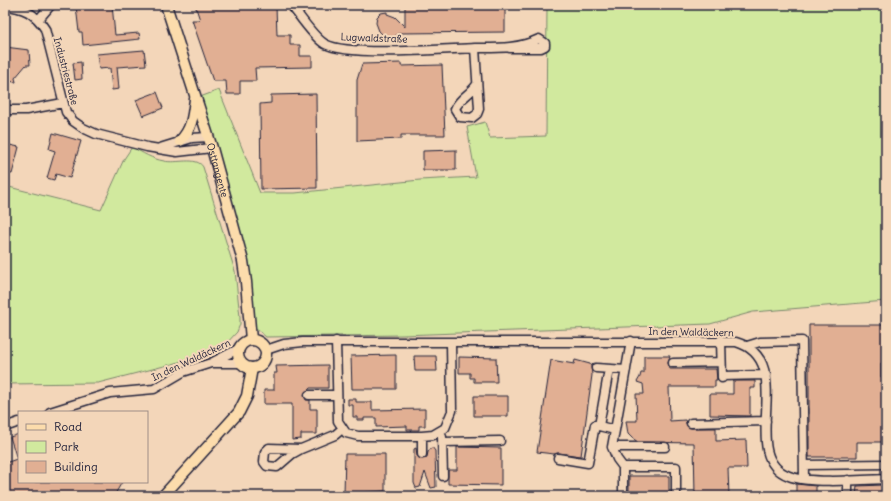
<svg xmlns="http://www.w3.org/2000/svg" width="891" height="501" viewBox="0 0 891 501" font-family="Delius,sans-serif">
  <rect width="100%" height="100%" fill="#f3d6b9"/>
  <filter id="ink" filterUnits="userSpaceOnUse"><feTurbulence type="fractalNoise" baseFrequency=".025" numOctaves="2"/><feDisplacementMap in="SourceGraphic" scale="8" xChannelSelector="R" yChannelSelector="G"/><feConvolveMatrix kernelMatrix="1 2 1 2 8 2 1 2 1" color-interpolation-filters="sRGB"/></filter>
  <g filter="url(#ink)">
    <path fill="#d1e99e" stroke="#7a866c" d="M547,5H886V301L753,312L710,324L402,335L266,337L259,331L253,328C239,249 228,172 200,97L219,90L260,193H295L420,180L476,177L467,127L485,122L490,138L546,136Z
      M132,147C143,153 152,159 164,161C176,164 197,156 203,167L235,271L240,317V324L237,332L224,346L176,363L98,383L5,384V186L101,210L124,159Z"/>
    <path fill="#e1af93" stroke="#22223b" d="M92,5H112L115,35L139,33L140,39L83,45L82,32H79L76,6Z
      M195,5H260V8L276,7L277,35H290V45H300V56H312V67L255,68L256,81H240V94H227L226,81H213L192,20H200Z
      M405,5H505V32L399,33L392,39H383V35L379,31L376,23L377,17L381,13L387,12V14L395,17L405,27Z
      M5,47L29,50L30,65H26L15,78L16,82L5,81Z
      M144,50L146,65L117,67L119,89L112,90L110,68L99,69L97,54Z
      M81,62L82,79L75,80L73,63Z
      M401,63V66L442,65L445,135H401V139L357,141V80L362,64Z
      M157,92L163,108L143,116L136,100Z
      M316,94L317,188L261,189L260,104L271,103V95Z
      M53,133L81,141L70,178L56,174L54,180L47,178L55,151L49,149Z
      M5,144L19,147L12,174L5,173Z
      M456,150V170H423V151Z
      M809,325H886V363H881V377H886V442H857V457H809Z
      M396,355V389H352L351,356Z
      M414,356H436L437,371H415Z
      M644,356H670L668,363L670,369H716L717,380H715V387H669L670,421L685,420L687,426L691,428H716V441L746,440L747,468H728L729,496H695L694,443L638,442L632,438L628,434L626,421H637L636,394H644L643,384L637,382L640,377L641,373H644Z
      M459,357L496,358L497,382H474V378H470V373H459Z
      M551,360L574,364L575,360L590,364L591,366L592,375L581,456L559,453L554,454L537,452Z
      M328,365V388H310L304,395L306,400H310V409H317V434H301V439L292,440V404H264V390H274V373H277L276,366Z
      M733,381H755V388H750V416L710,415V394H733Z
      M474,396H508V416H474Z
      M348,399H356V402H372V410L425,409V426H419V430H407V426L376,427V418H364V420H357V417H353V405H348Z
      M19,434V482H122L114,496H5V463L17,459L10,437Z
      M432,447L435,451L436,487L431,488L425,472L420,487L416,488L414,483V449L416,448L417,456L422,459L427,457L428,452Z
      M457,447L501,448V485L448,484V470H457Z
      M345,454H385V491L344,494Z
      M629,476H669V496H629Z
      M796,484L816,486V496H796Z
      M883,485V496H856L857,486Z"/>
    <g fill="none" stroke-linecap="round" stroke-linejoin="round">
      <g stroke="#22223b" stroke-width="11">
        <path id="minor" d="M291,5C299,15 314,38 325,44C350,57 444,49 475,48L479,109L477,114L472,118L460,117L455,109C459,98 471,94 477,84
          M5,6C23,7 35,13 45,29L66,112L73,121L83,128L96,134L147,147L177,152L212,148
          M39,19L51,5
          M475,48C497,48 518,49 539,39L545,43V46L541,48H510
          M5,110H26L63,103
          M160,148L192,138L208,137
          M721,340L722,378
          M336,341L338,421L346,433L358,436H422L433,435L445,428L452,411L451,342
          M747,346L760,342L802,341L804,479
          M266,350L284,344L303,342H736C800,361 735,456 789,476C810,484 862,480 886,479
          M212,363H242
          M673,363L721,362
          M596,368L626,370
          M609,369L599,426L615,430
          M722,376L766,375
          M309,395H337
          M50,412L110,393L154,389L183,372L211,363L240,348
          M691,423L766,421
          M5,427L19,422
          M422,436V454
          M442,437L443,476
          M442,442L500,441
          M612,447L631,341
          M612,447L617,459L623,467H676V496
          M612,447H665
          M301,449L292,454L277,467L267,466L264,462L265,452L269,448L301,449L335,435L342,429
          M558,458L588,463L595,425L599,426
          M804,465L886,464
          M623,467V496
          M848,496V480"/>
      </g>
      <g stroke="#22223b" stroke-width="13">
        <g id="major">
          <path id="s1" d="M166,5L212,148L243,261L246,282L251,340"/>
          <path d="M180,141C192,129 193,116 195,99"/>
          <circle cx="252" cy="354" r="14"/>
          <path d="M163,496L239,412L247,396L252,368"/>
        </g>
      </g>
      <use href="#minor" stroke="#f3d6b9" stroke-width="8"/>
      <use href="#major" stroke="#fcdcac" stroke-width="10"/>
    </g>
  </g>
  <g text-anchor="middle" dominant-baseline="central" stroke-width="4" stroke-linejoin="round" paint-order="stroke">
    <g font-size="10" fill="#22223b" stroke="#f3d6b9">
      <text transform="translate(374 38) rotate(2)">Lugwaldstraße</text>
      <text transform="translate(66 71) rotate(75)">Industriestraße</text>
      <text stroke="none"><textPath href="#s1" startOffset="173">Osttangente</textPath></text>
      <text transform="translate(691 332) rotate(1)">In den Waldäckern</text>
      <text transform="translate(191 360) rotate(-25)">In den Waldäckern</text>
    </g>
  </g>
  <rect width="891" height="501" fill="none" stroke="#f3d6b9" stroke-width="20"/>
  <rect x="10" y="10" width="871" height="481" fill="none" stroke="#22223b" stroke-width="1.5" filter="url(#ink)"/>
  <rect x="18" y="411" width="130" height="72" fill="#f3d6b9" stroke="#9f8e87"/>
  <rect x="26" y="424" width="20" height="6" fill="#fcdcac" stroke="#9f8e87"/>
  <text x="54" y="431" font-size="12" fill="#22223b">Road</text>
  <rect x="26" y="441" width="20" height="12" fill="#d1e99e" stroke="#9f8e87"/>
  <text x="54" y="451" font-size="12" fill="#22223b">Park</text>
  <rect x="26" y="461" width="20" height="12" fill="#e1af93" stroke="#9f8e87"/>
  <text x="54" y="471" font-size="12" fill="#22223b">Building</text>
</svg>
